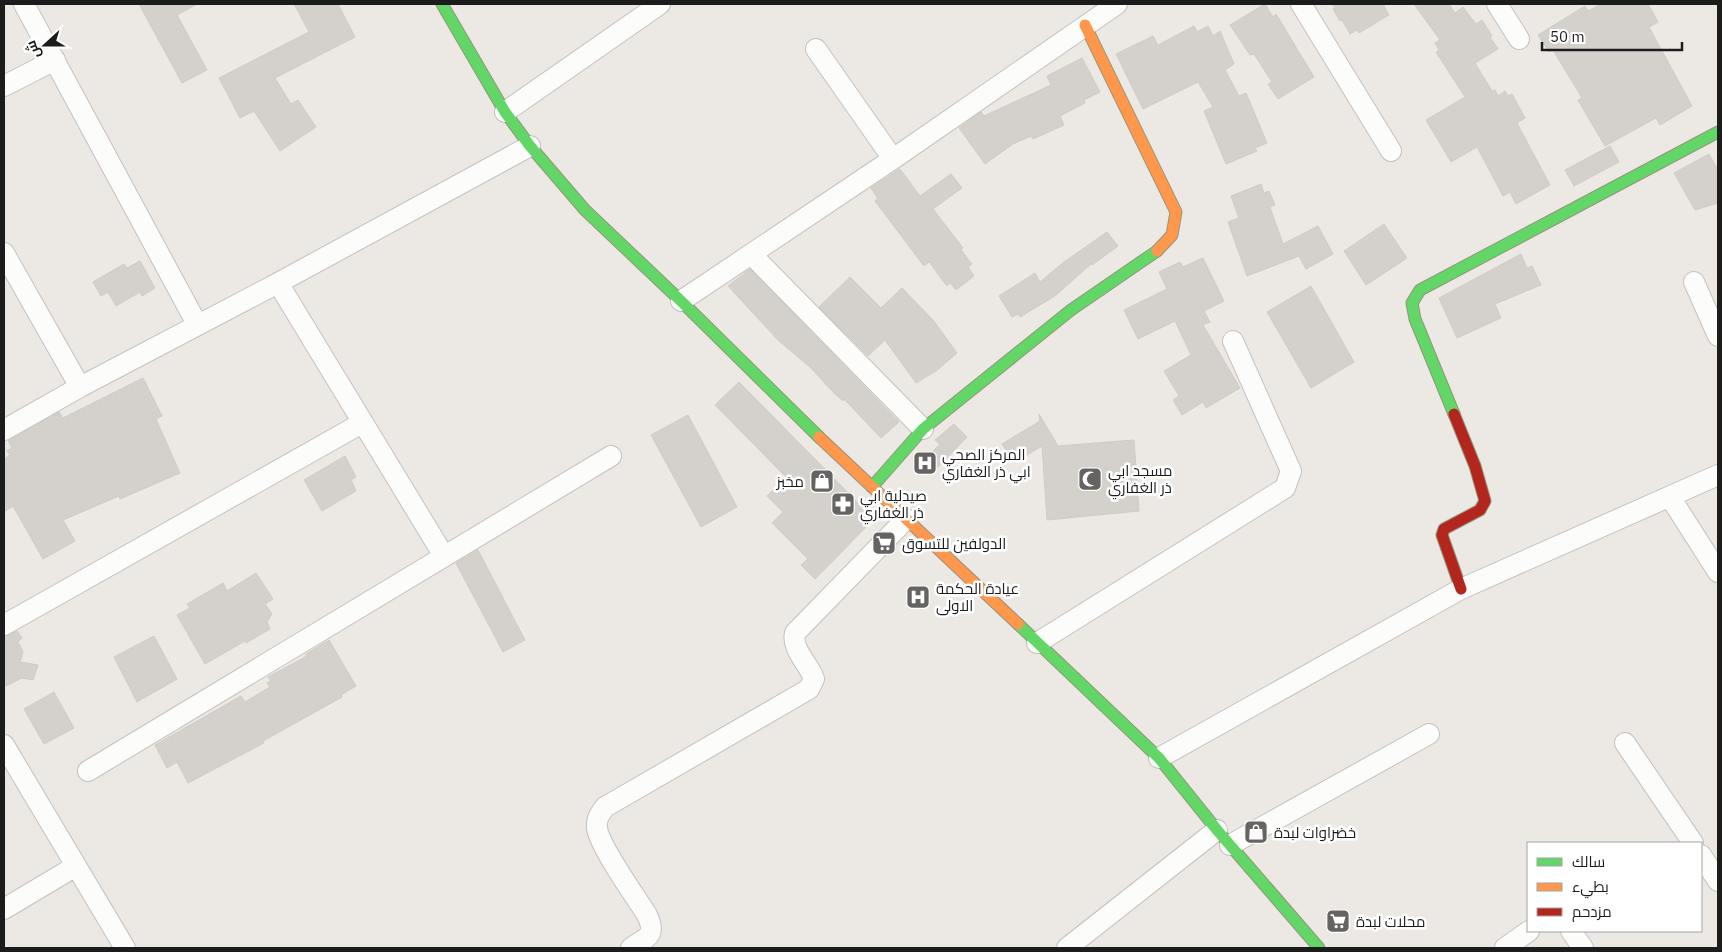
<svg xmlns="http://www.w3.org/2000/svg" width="1722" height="952" viewBox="0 0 1722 952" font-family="'IBM Plex Sans',Cairo,sans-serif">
  <rect width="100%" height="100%" fill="#ece9e4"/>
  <path fill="#d4d1cd" stroke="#cfcbc6" d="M139,4H197L177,15L207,70L182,83Z
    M294,4H338L355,37L275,78L291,104L298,100L316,127L280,151L254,111L240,118L219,78L309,32Z
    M1265,4L1273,17L1276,14L1314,77L1278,99L1268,84L1272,82L1254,54L1250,55L1230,25Z
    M1332,4H1383L1389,15L1359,33L1357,30L1350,34L1342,20L1340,21L1333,9L1335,8Z
    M1414,4H1449L1455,13L1463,7L1476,24L1482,20L1492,36L1490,37L1498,49L1475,63L1492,91L1495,90L1498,96L1505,91L1508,96L1512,94L1525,118L1517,123L1550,185L1516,204L1510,192L1503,196L1477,147L1451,162L1426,120L1465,97L1436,52L1439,50L1435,43L1440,40Z
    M1601,4H1648L1658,22L1649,27L1692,106L1660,125L1656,118L1605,146L1578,100L1582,98L1553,50L1549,52L1538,35L1585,6L1588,11Z
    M1194,26L1197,32L1208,26L1213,36L1220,31L1234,64L1225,70L1239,96L1246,93L1267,143L1255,148L1257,151L1226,164L1204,111L1213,107L1198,82L1143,109L1116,54L1153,36L1158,45Z
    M1082,58L1100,92L1084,100L1085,103L1060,116L1064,125L1033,139L1031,136L1013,144L985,164L959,128L981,112L984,116L1051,85L1047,76Z
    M1610,146L1619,162L1574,186L1565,170Z
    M1709,154L1718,170V203L1695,210L1674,173Z
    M900,169L920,196L951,174L962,188L933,209L963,248L961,250L972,264L968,267L974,276L956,290L950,283L947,286L929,262L924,266L875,201L878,199L871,188Z
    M1261,184L1264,193L1269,191L1275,205L1270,207L1283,244L1318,226L1333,254L1306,269L1299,256L1247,276L1228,222L1239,218L1231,196Z
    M1384,224L1407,258L1366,285L1344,251Z
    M1107,232L1118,246L1092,265L1091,264L1055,296L1020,317L1018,314L1012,317L999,296L1035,273L1040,282L1064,262Z
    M1521,254L1527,268L1532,266L1541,285L1495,304L1501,318L1457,338L1439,298Z
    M1203,258L1224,301L1204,311L1210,322L1203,325L1240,388L1206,408L1203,402L1182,415L1173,400L1179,396L1164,371L1191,355L1175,321L1138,339L1124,310L1167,289L1159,272L1180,262L1183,267Z
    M140,261L155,288L142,296L140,292L116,306L108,292L101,296L93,282L124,264L127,268Z
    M750,269L899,422L881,438L844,399L843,401L831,390L811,368L778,340L728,286Z
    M850,277L881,308L902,288L933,320L957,353L936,371L916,383L885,340L868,356L819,307Z
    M1311,286L1354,362L1311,388L1267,312Z
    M143,378L162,416L156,419L180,473L120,499L119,496L63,520L75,541L43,559L13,506L4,512V459L10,455L7,451L12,448L8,441L59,412L63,418Z
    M739,382L874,519L815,579L801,565L808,559L772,523L783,512L767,496L786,477L715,405Z
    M1039,414L1058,446L1134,440L1139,511L1047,520L1042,446L1014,463L1002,444L1040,421Z
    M688,415L737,507L701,527L651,435Z
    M954,424L967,437L938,467L927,457L940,444L935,440Z
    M345,456L356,477L351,480L356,491L322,511L304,480Z
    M478,550L525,640L503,652L456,563Z
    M256,573L273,599L265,604L272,614L267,622L270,629L246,643L245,641L205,664L177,615L190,608L187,604L223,583L227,591Z
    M17,631L22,638L18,642L23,652L20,662L38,665L33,680L22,678L4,687V637Z
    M154,636L177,679L137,702L114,657Z
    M329,640L356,686L341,695L342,697L263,741L264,743L188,783L177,762L167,768L155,745L241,696L245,702L270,687L267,683L271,681L268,677L307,656L306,654Z
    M54,692L74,728L44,744L24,709Z"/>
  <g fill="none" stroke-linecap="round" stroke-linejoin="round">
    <g stroke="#c4c2c0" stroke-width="22">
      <path id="street" d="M24,4L197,324
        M1301,4L1391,151
        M1497,4L1519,39
        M816,49L893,159
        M4,86L55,60
        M505,112L660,4
        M4,253L80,387
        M751,254L923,429
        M1694,282L1718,336
        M278,283L444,556
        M681,301L893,159L1117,4
        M4,430L80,387L278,283L530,146
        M1670,497L1718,572
        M4,625L362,423
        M1037,643L1285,488L1291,471L1233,341
        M1625,743L1693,843
        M4,745L125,948
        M1159,758L1461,589L1718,475
        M88,771L611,456
        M1230,845L1429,734
        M1701,855L1718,881
        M4,909L76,866
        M1571,931L1583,948
        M631,948C647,937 657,936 647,915C636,897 599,846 597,828C596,818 600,814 605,807L809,689L814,679C809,664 791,649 795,633L906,519
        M1067,948L1217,830
        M1505,948L1529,931"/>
    </g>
    <g stroke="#93957c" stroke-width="13">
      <path id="fast" d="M442,4L505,112L530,146L585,210L681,301L819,437
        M1454,414L1415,319L1412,303L1420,290L1718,132
        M872,487L923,429L1071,310L1157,251
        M1018,624L1159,758L1217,830L1319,948"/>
    </g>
    <g stroke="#93957c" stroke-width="13">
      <path id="slow" d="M1085,25L1176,212L1172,235L1157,251
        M819,437L1018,624"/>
    </g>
    <g stroke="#93957c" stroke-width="13">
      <path id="jam" d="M1454,414L1475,466L1485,501L1480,510L1444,529L1442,535L1461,589"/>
    </g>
    <use href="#street" stroke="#fcfcfb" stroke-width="20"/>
    <use href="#fast" stroke="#63d668" stroke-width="11"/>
    <use href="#slow" stroke="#ff974d" stroke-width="11"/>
    <use href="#jam" stroke="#b3261e" stroke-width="11"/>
  </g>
  <defs>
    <g id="hospital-square" transform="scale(1.25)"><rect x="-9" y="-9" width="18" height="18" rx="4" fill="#656462" stroke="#fff"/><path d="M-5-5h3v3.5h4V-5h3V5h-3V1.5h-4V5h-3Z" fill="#fff"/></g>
    <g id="mosque-square" transform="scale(1.25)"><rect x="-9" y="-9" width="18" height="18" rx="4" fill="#656462" stroke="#fff"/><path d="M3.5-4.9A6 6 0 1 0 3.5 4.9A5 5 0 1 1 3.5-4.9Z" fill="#fff"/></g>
    <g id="shop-square" transform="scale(1.25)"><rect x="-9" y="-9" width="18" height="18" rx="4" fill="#656462" stroke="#fff"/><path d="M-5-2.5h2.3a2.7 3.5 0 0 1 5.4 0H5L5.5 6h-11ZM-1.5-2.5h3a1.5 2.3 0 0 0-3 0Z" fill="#fff"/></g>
    <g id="pharmacy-square" transform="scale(1.25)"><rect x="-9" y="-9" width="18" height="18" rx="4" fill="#656462" stroke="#fff"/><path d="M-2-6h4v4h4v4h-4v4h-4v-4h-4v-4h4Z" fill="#fff"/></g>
    <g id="supermarket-square" transform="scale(1.25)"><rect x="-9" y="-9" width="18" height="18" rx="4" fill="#656462" stroke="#fff"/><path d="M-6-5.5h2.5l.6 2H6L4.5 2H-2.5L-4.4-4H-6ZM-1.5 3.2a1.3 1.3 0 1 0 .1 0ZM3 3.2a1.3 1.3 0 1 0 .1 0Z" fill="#fff"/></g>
  </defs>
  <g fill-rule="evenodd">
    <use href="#hospital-square" x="925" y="463"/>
    <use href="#mosque-square" x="1090" y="479"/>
    <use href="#shop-square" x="822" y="481"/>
    <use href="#pharmacy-square" x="843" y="504"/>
    <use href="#supermarket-square" x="884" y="543"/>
    <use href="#hospital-square" x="918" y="597"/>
    <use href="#shop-square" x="1256" y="832"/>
    <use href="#supermarket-square" x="1338" y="921"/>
  </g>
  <g text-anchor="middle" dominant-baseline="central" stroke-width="5" stroke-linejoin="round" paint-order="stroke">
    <g font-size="15" fill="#1c1c1c" stroke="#fff" text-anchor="start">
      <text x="942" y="454">المركز الصحي<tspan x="942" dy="17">ابي ذر الغفاري</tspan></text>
      <text x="1108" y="470">مسجد ابي<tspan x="1108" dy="17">ذر الغفاري</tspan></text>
      <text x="804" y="481" text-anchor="end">مخبز</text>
      <text x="860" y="495">صيدلية ابي<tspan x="860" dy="17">ذر الغفاري</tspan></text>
      <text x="902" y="543">الدولفين للتسوق</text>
      <text x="936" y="588">عيادة الحكمة<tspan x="936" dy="17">الاولى</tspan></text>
      <text x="1274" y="832">خضراوات لبدة</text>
      <text x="1356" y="921">محلات لبدة</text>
    </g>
  </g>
  <rect width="1722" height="952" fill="none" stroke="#1c1c1c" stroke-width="10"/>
  <rect x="1527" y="842" width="175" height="90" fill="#ffffff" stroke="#a4a4a4"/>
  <rect x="1537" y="858" width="25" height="8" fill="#63d668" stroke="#a4a4a4"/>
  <text x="1572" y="867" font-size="15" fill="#1c1c1c">سالك</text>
  <rect x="1537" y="883" width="25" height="8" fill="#ff974d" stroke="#a4a4a4"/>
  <text x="1572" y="892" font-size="15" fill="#1c1c1c">بطيء</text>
  <rect x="1537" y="908" width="25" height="8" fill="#b3261e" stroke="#a4a4a4"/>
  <text x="1572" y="917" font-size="15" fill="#1c1c1c">مزدحم</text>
  <g transform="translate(45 45) rotate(249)" stroke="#ffffff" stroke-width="4" paint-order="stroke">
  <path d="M0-4L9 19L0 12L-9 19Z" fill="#1c1c1c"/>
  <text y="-8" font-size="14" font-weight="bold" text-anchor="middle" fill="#1c1c1c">ش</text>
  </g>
  <path d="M1542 42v8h140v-8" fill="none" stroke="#1c1c1c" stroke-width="2.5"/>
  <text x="1550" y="42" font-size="15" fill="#1c1c1c" stroke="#ffffff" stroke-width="4" paint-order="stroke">50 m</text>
</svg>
